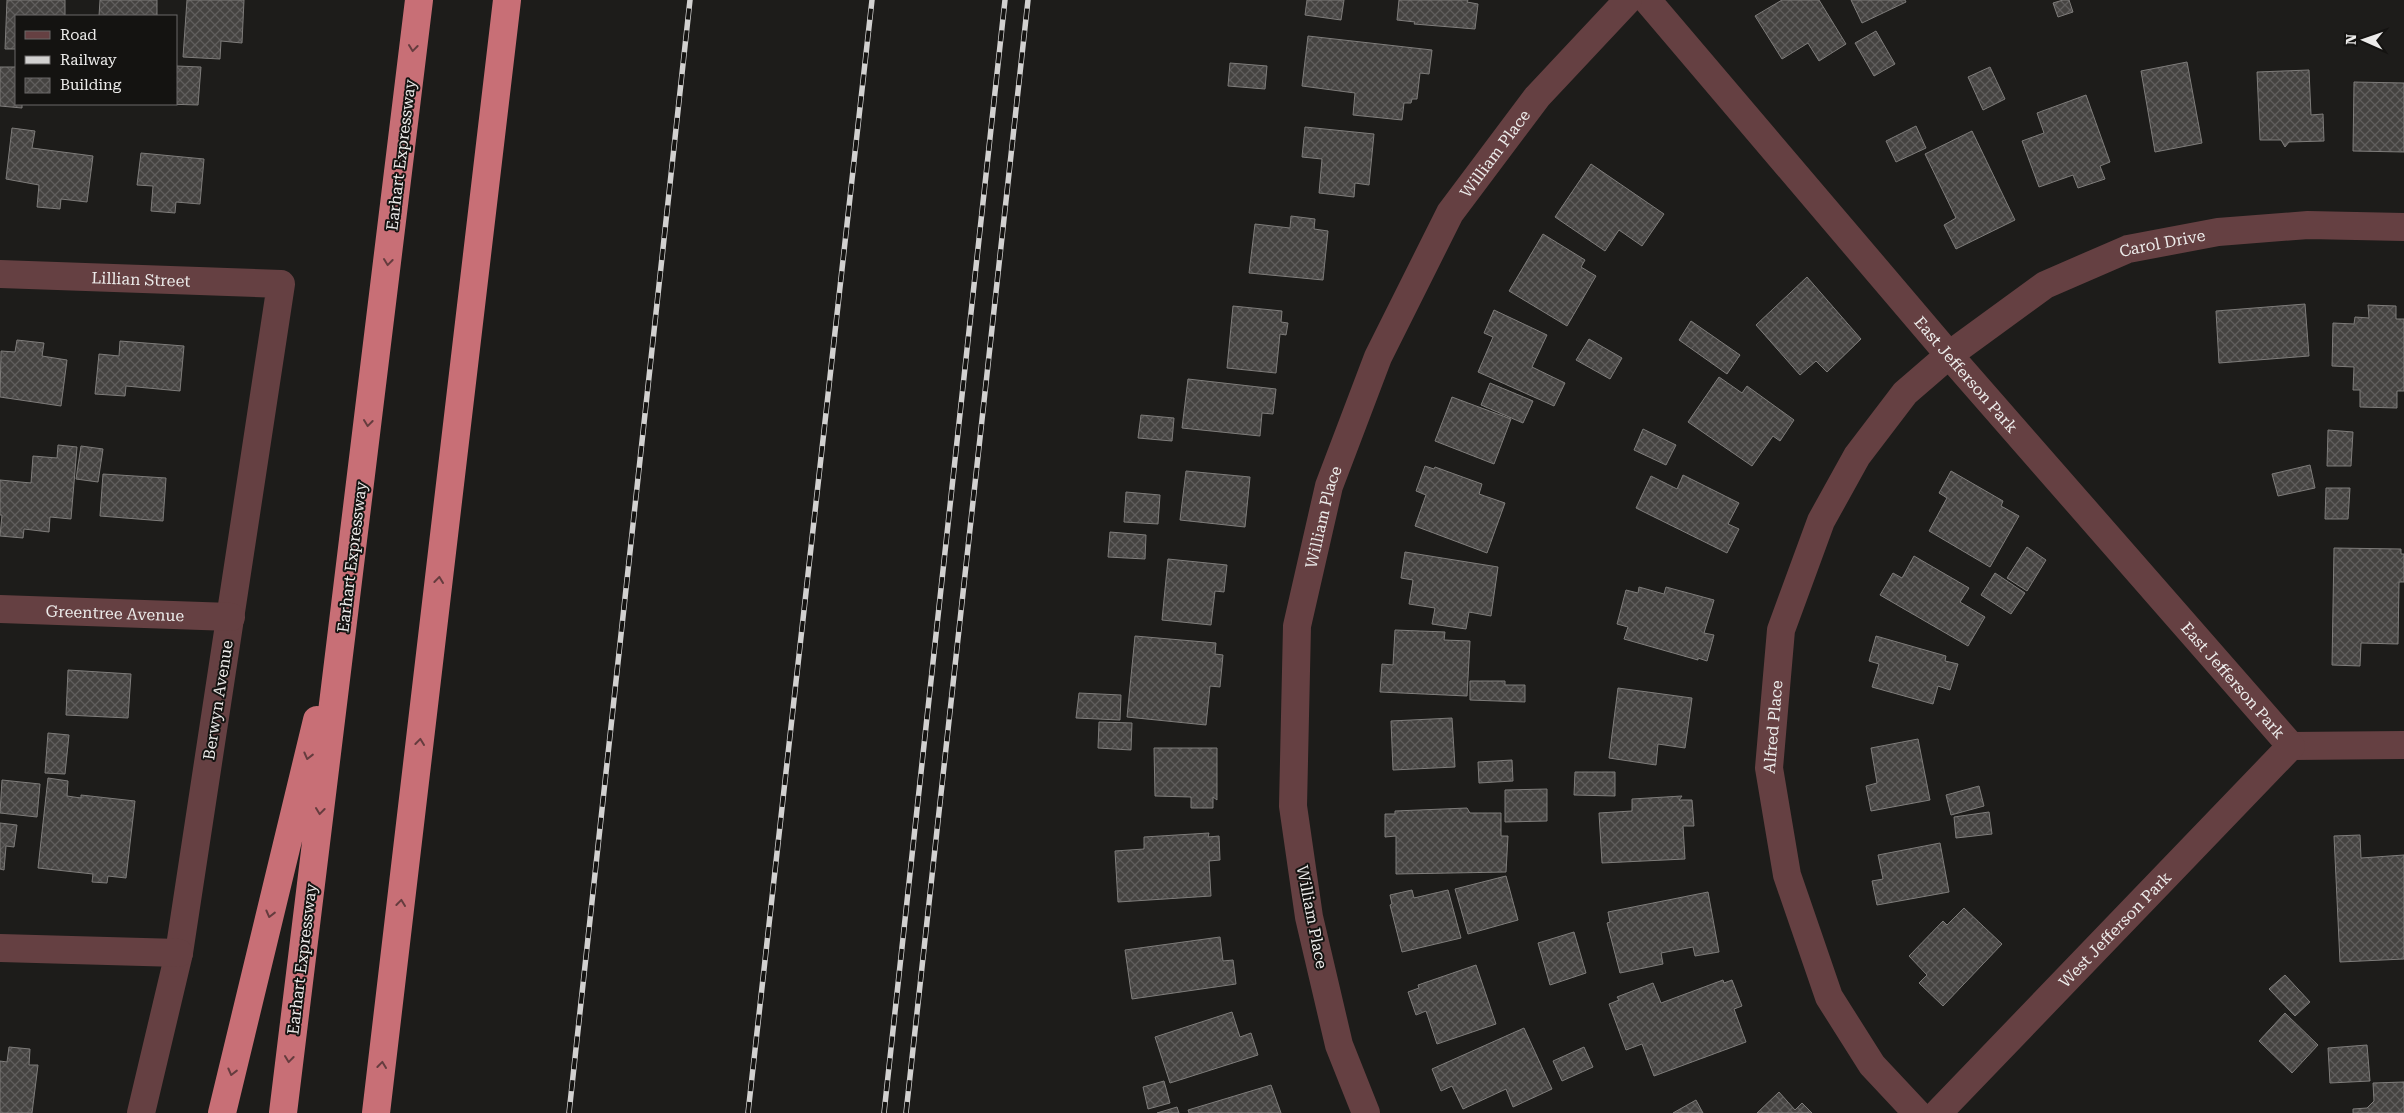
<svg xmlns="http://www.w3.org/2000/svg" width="2404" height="1113" viewBox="0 0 2404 1113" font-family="'Roboto Serif',serif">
  <defs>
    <pattern id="building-cross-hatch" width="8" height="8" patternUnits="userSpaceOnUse" patternTransform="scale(1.25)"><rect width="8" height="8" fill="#454341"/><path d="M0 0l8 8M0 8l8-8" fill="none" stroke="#605e5d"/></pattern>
  </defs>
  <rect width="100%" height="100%" fill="#1d1c1a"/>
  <path fill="url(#building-cross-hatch)" stroke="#7e7c7a" d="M7,0H65V16H16V49H5Z
    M100,0H157V16H99Z
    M187,0H244L242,43L221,41L220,59L183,57Z
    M1307,0H1344L1341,20L1305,15Z
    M1399,0H1468L1467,2L1478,4L1475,29L1414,24L1415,22L1397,20Z
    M1782,0H1819L1846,44L1819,61L1808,43L1782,59L1755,16Z
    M1851,0H1905L1906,2L1862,23Z
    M2063,0H2069L2073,12L2058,17L2053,3Z
    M1876,31L1895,64L1874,76L1855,43Z
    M1308,36L1432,50L1429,74L1420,73L1417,99H1412L1411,103H1404L1402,120L1353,115L1355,93L1302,86Z
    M2187,62L2202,143L2155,152L2141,71Z
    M1230,63L1267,66L1265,89L1228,86Z
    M176,66L201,67L198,105L165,104H176Z
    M0,67H16V104H22V108L0,106Z
    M1990,67L2005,99L1983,110L1968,77Z
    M2309,70L2311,115L2323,114L2324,141L2289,142L2285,147L2281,140H2260L2257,72Z
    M2354,82L2404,83V152L2353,151Z
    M2086,95L2110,162L2100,166L2105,179L2078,188L2073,175L2039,187L2022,141L2044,133L2037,113Z
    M1916,126L1926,148L1896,162L1886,141Z
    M1305,127L1374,134L1369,185L1355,183L1354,197L1319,193L1322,159L1302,157Z
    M12,128L35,131L32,148L93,156L87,202L61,199L60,209L37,207L39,185L6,179Z
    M1972,131L2015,220L1956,249L1944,225L1956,218L1925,154Z
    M141,153L204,159L200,204L176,202L175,213L151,211L153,186L137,185Z
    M1591,164L1664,214L1642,246L1619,230L1605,251L1555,217Z
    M1291,216L1315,219L1314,229L1328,231L1323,280L1249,273L1255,224L1290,228Z
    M1543,234L1585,260L1581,267L1596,276L1567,326L1509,291Z
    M1807,277L1861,339L1827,372L1816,361L1800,375L1756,325Z
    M2305,304L2309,356L2219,363L2216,311Z
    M2368,305L2396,306V319H2404V391H2397V408L2360,407V390H2353L2354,367L2332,366L2333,323L2354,324L2355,317L2369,318Z
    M1233,306L1282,311L1281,322L1288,323L1286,335L1280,334L1276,373L1227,368Z
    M1494,310L1547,335L1532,367L1565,383L1554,406L1478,372L1493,337L1484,333Z
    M1691,321L1740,355L1727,374L1679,340Z
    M1589,339L1622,358L1610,379L1576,360Z
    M17,340L44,343L42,356L67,360L61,406L0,397L1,351L15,352Z
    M120,341L184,346L180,391L126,386L125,396L95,394L99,354L119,356Z
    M1719,377L1742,393L1747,386L1794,420L1780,441L1773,436L1752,466L1688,422Z
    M1188,379L1276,389L1273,414L1262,413L1260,436L1182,428Z
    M1490,383L1533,401L1523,423L1481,405Z
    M1452,397L1511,419L1494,464L1435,441Z
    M1141,415L1174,418L1172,441L1138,438Z
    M1643,429L1676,445L1666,465L1634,450Z
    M2328,430L2353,432L2351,466H2327Z
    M58,445L77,447L71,519L50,517L49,532L24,529L23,538L0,536L2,515H0V480L31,483L33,456L57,458Z
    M81,446L103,449L98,482L76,479Z
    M2310,465L2315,488L2278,496L2272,474Z
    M1425,466L1434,469L1435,467L1482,484L1479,494L1505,503L1487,553L1415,526L1426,495L1416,491Z
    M1186,471L1250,477L1245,527L1180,520Z
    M1951,471L2003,501L2001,506L2019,516L1990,567L1929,531L1947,498L1939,493Z
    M103,474L166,478L163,521L100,516Z
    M1683,475L1739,503L1728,524L1739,529L1727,553L1636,508L1651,476L1677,489Z
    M2326,488H2350L2348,519H2325Z
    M1126,492L1160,495L1158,524L1124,522Z
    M1110,532L1146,535L1145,559L1108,557Z
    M2027,547L2046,560L2027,591L2007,578Z
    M2334,548L2401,549V554H2404V582H2399L2398,644L2361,643L2360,666L2332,665Z
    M1405,552L1498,567L1491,616L1469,612L1466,629L1432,624L1435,608L1409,604L1413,580L1401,578Z
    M1914,556L1969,588L1960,602L1985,617L1968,646L1880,595L1893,573L1902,578Z
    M1168,559L1227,565L1224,592L1215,591L1211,625L1162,620Z
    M1995,573L2025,593L2011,614L1981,595Z
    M1639,587L1664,594L1666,587L1714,600L1704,633L1714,635L1707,661L1698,658V660L1624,639L1628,627L1617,624L1626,590L1638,593Z
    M1395,630L1445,632L1444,640L1470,641L1467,696L1380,692L1382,664L1393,665Z
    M1135,636L1216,643L1215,654L1223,655L1220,687L1210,686L1206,725L1127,717Z
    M1876,636L1946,656L1945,661L1958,664L1950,690L1938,686L1933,704L1872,687L1879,664L1869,661Z
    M68,670L131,674L128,718L66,715Z
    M1470,681H1505V685H1525V702L1470,700Z
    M1618,688L1692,698L1685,748L1658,744L1656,765L1609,758Z
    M1079,693L1121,695L1120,720L1076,718Z
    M1452,718L1455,767L1393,770L1391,721Z
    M1099,722L1132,723L1131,750L1098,748Z
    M48,733L69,735L65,774L45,773Z
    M1918,739L1930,800L1871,811L1866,786L1877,783L1871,748Z
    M1154,748H1217V800L1213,797V808H1191V797L1155,796Z
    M1512,760L1513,781L1479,783L1478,762Z
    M1575,772H1615V796L1574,795Z
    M48,778L68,781L67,796L81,798V795L135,801L126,878L108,876L107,883L92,882L93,874L38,868Z
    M2,780L40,784L37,817L0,813Z
    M1979,786L1984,806L1951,815L1946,795Z
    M1547,789V821L1505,822V790Z
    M1682,796L1679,800H1692L1694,826H1683L1685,859L1602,863L1599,813L1632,811V799Z
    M1467,808L1470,813H1501V836H1508L1506,872L1396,874V836L1385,837V814H1395V811Z
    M1989,812L1992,834L1956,838L1954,817Z
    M0,823L17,825L14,847L6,846L4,870L0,869Z
    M1209,833L1208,837L1219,836L1220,860L1209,861L1211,896L1118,902L1115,851L1144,849V837Z
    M2360,835L2361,858L2404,855V959L2340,962L2334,836Z
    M1940,843L1949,892L1877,905L1872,881L1883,879L1878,855Z
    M1506,876L1518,920L1468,934L1455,889Z
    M1412,890L1414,898L1448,890L1461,938L1402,952L1390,905L1392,904L1390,895Z
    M1708,892L1719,952L1695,956L1693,947L1661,953L1663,964L1620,973L1607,923L1610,922L1608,912Z
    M1964,908L2002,944L1943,1006L1919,983L1927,975L1909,956L1943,921L1947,925Z
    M1574,932L1586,973L1550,985L1538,943Z
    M1220,937L1223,961L1233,960L1236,984L1132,999L1125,950Z
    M1476,965L1496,1024L1437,1044L1426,1011L1416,1015L1408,992L1419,988L1418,985Z
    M2285,975L2310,1002L2295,1016L2269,989Z
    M1723,980L1724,983L1732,980L1742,1006L1734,1009L1746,1042L1654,1076L1642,1044L1626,1050L1609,1004L1619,1000L1617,997L1653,983L1661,1003Z
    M1232,1012L1240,1037L1251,1033L1258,1055L1170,1083L1155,1037Z
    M2285,1013L2318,1045L2292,1073L2259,1041Z
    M1524,1028L1552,1089L1513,1107L1506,1089L1463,1109L1452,1086L1441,1091L1432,1069Z
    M2367,1045L2370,1081L2330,1083L2328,1048Z
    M9,1047L30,1049L29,1065H38L32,1113H0V1061L7,1062Z
    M1584,1047L1593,1067L1562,1081L1553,1061Z
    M1164,1081L1170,1103L1148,1109L1143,1087Z
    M2404,1082V1113H2353V1109L2367,1108L2374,1101L2373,1083Z
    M1271,1085L1281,1113H1189L1188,1110Z
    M1779,1092L1795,1110L1802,1103L1812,1113H1757Z
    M1696,1100L1703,1113H1673Z
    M1177,1107L1179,1113H1157Z"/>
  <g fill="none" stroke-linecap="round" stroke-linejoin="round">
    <g stroke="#654042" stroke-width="28">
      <path id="s1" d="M1647,0L1949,355L2291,746"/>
      <path id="s2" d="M0,274L281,284L179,953L141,1113"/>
      <path id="s3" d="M0,609L231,617"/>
      <path d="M2291,746L2404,745"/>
      <path d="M0,948L179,953"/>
      <path id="s4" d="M1366,1113L1339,1045L1309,917L1293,806L1297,626L1329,486L1378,357L1450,213L1537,97L1628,0"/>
      <path id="s5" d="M1917,1113L1872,1065L1829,997L1787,875L1769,768L1781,630L1821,521L1857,456L1905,393L1949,355L2045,285L2128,249L2218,232L2308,225L2404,227"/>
      <path id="s6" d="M1938,1113L2291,746"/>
    </g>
    <path stroke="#c86f76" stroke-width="28" d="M222,1113L317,720
      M283,1113L419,0
      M376,1113L507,0"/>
    <g stroke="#d2d1d0" stroke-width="5.5">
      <path id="rail" d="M569,1113L690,0
        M748,1113L872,0
        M884,1113L1005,0
        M906,1113L1028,0"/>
    </g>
    <use href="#rail" stroke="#141311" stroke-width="4" stroke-dasharray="11" stroke-linecap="butt"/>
  </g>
  <defs><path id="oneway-chevron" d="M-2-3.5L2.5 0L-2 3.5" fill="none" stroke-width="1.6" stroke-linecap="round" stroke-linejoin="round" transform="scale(1.25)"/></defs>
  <g stroke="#653c3e">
    <use href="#oneway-chevron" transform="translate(413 48) rotate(97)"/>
    <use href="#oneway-chevron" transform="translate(388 262) rotate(97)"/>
    <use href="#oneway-chevron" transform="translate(368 423) rotate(97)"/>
    <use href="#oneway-chevron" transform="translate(439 580) rotate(-83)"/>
    <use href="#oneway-chevron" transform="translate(420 742) rotate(-83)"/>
    <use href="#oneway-chevron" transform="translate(308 756) rotate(104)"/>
    <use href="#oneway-chevron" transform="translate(320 811) rotate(97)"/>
    <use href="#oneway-chevron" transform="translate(401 903) rotate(-83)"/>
    <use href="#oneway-chevron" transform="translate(270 914) rotate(104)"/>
    <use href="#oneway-chevron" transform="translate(289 1059) rotate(97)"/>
    <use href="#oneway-chevron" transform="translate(382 1065) rotate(-83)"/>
    <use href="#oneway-chevron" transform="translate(232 1072) rotate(104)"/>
  </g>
  <g text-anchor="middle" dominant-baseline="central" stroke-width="4" stroke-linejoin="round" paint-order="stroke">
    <g font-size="16" fill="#ecebea" stroke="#141311">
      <text stroke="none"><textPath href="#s4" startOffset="1014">William Place</textPath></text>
      <text transform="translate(401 155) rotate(-83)">Earhart Expressway</text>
      <text stroke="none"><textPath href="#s5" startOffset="1094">Carol Drive</textPath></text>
      <text stroke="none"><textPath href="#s2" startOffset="141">Lillian Street</textPath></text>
      <text stroke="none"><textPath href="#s1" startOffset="492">East Jefferson Park</textPath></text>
      <text stroke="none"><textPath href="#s4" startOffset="609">William Place</textPath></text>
      <text transform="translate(352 557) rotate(-83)">Earhart Expressway</text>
      <text stroke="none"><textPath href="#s3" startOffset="115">Greentree Avenue</textPath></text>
      <text stroke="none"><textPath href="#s1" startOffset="898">East Jefferson Park</textPath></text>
      <text transform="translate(218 700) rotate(-81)">Berwyn Avenue</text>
      <text stroke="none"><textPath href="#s5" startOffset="425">Alfred Place</textPath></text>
      <text transform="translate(1312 917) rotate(79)">William Place</text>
      <text stroke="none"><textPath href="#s6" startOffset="255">West Jefferson Park</textPath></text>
      <text transform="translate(302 959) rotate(-83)">Earhart Expressway</text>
    </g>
  </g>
  <rect x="15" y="15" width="162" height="90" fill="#141311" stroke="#6a6968"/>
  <rect x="25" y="31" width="25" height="8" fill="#654042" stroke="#6a6968"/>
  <text x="60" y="40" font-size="15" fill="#ecebea">Road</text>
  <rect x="25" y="56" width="25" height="8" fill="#d2d1d0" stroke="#6a6968"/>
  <text x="60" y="65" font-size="15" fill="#ecebea">Railway</text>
  <rect x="25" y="78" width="25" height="15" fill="url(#building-cross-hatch)" stroke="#6a6968"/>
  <text x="60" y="90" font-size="15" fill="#ecebea">Building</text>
  <g transform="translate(2364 40) rotate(272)" stroke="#141311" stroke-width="4" paint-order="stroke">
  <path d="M0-4L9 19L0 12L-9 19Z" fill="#ecebea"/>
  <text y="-8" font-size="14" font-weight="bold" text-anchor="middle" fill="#ecebea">N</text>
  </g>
</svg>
